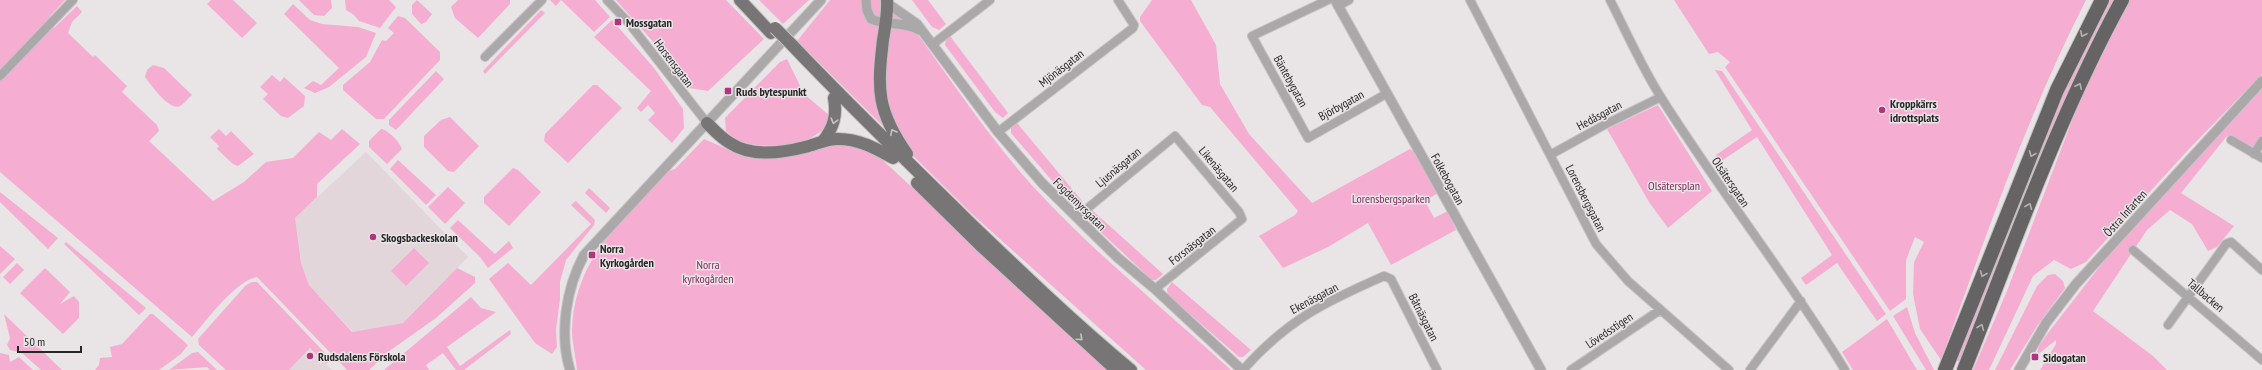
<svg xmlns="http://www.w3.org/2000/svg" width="2262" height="370" viewBox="0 0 2262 370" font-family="'PT Sans Narrow',sans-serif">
  <rect width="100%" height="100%" fill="#e9e4e6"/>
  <path fill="#e2d6db" d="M366,152L468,257L403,323L353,332L309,285L301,263L295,218Z
    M310,348L332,370H289Z"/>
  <path fill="#f5aed1" d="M0,0H65L50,16L54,28L77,6L82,12L72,22L68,33L93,57L95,55L127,86L122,92L157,125L159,131L149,141L213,201L244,182L266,162L293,158L319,132L331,140L342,129L360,144L317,184V197L295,218L301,263L309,285L352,332L403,323L457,268L475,277V283L436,318L388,352L369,370H347L257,277C235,281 207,320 192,337L0,172Z
    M211,0H233L257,23L242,38L207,4Z
    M299,0H331L332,8L324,16L314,15Z
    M345,0H389L396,7L380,28L359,21L354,15L346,10Z
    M417,0L432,14L426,22L421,24L412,14V5Z
    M458,0H510V4L478,38L455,18L451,7Z
    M550,0H595L610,17L594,32L561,0L556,6Z
    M616,0H726L764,39L708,91L689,88L656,45Z
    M759,0H809L783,24Z
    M830,0H892C936,57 975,119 1022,174C1085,246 1161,306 1231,370H1146L972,214L797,41Z
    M912,0H928L946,24L939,30L932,27Z
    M1152,0H1191L1216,45L1220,84L1249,134L1312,203L1410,149L1417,153L1438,193L1425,201L1434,218L1448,211L1456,230L1391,265L1368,223L1328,247L1283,268L1259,236L1295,215L1298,211L1210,107L1202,105L1140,21V17Z
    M1674,0H2086C2027,115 1985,239 1941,360L1920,329L1913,294L1914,262L1924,242L1915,237L1906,260V299L1890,311L1725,67L1730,62L1718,52L1709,54Z
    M2107,0H2113L2073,83L1960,362L1956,360L2058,102Z
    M2128,0H2262V74L2188,150L2086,262L2071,269L2054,260L2033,276L1989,370H1973L2007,291L2073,118L2105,40Z
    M293,4L310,20L322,24L358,27L376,33L366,57L329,87L315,93L304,88L313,81L321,85L339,68L284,14Z
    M541,10L545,13L485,74L483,71Z
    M398,16L405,18L440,52V60L384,119H376L343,90V85L370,62L382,40L386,41L394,33L388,28Z
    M612,20L654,68L683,109L684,128L672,143L648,120L655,113L648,105L641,112L637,108L651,91L594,37Z
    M950,36L1008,113L1003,118L995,112L945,45L946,40Z
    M787,59L804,94L830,116C827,122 825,128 820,132C802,147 760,149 739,141C734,139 730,134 726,131L725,118L780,62Z
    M153,65L164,68L192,95C188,98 184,104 180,106C169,111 151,85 145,77L147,70Z
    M1715,70L1722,71L1886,314L1877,321L1837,263L1806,285L1801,278L1832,255L1757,137L1720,162L1716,155L1752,130Z
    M436,71L444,79L396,130L389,125V120Z
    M272,75L280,82L284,77L305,96L304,106L288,118L281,116L263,99L268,94L260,87Z
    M593,85H597L622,108L568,163L544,141L545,134Z
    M2262,89V135L2254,147L2227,136L2181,193L2234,226L2217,247L2208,251L2192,224L2170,210L2147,230L2093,311L2153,356L2167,370H2040L2056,344V340L2036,356L2039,346L2048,333L2107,257Z
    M1658,105L1712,191L1668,228L1649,202L1607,129Z
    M450,117L479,146L454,172L448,171L424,147V136L441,120Z
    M1017,123L1083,202L1077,206L1072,204L1011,133V128Z
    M219,129L226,136L231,131L254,154L238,166L233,164L217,149L219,146L210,137Z
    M381,129C388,130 400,142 402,149L387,164L369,147V141Z
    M859,138L1108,370H577C576,357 572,343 572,331C573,262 622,218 665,172L675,169L704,139L734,152L775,158Z
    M398,160L436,195L426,205L390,169Z
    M513,168L518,170L541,192L509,226L484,203V197Z
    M448,187L465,203L445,224L428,207Z
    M589,188L610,208L606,213L585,193Z
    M0,192L58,238L48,249L0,202Z
    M576,201L595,220L594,225L566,260L560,282V299L556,330L557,347L552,354L535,343L489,279L508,263L531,285L591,224L571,205Z
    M1092,210L1163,274L1156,280H1152L1089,221Z
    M458,220L495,254L509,241L513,248L488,268L480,257L450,228Z
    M66,242L146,308L139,315L64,244Z
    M0,246L15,259L0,274Z
    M414,248L429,263L406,286L391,271Z
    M17,263L24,270L10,284L3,277Z
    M45,268L70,292L60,304L74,296L79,302V318L63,334L20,293Z
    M2055,274L2063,281L2065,288L2037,326L2010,370H1995L2037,286L2048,275Z
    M252,282H257L325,353L329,362L326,364L310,348L289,370H226L199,345L198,339L246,285Z
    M1172,282L1251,350L1243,357H1239L1168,295L1167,289Z
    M471,297L481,308L496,312L447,347L460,366L510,330L511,334L464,370H456L443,353L426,365L429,370H384Z
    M1907,307L1915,333L1934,370H1926L1893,316Z
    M4,314L62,370H41L22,353L10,350L7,345L10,338Z
    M150,314H153L188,345L181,354L159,370H95L99,365L100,358L112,357L110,347L122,344Z
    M1887,319L1917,370H1853L1842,352Z
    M198,352L217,370H210L207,367L169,370L192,353Z
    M0,353L9,355L10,362L19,357L33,370H0Z"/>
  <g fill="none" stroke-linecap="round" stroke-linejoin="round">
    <g stroke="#c6c2c4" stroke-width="10">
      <path id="minor" d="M607,0L628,22L707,123
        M1328,0L1252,36L1308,138L1386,94
        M1470,0L1596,244L1628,281L1729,370
        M1610,0C1627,33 1642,68 1662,99C1720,191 1788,277 1845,370
        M1338,6L1349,0
        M933,44L990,0
        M485,57L542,0
        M0,76L73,0
        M998,132L1133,28L1134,25L1118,0
        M2231,140L2262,158
        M2254,154L2262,141
        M1550,155L1606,124L1661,97
        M1077,217L1175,136L1239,212L1242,219L1155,289
        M2133,250L2262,360
        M2168,325L2226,244L2231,242L2262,270
        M1243,370C1287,320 1325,302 1384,276L1391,279L1437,370
        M1571,370L1660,310
        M1750,370L1801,301"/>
    </g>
    <g stroke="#c6c2c4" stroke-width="11">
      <path id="tertiary" d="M866,0L867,10L871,19C886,26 904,21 919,30
        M1335,0L1541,370
        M887,3L917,24L998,132L1042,183L1117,257L1155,289L1242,370
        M570,370C559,334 566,288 584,255L821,0
        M2019,370L2046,323L2076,284L2262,81"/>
    </g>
    <g stroke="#c6c2c4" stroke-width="14">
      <path id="primary" d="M740,0L771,33
        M887,0C888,13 885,27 883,40C877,90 877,111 907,154
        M792,45C848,104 906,160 964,217C1018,269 1073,322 1131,370
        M707,123C714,130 721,138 730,143C751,157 782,153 805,147C817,144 826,139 838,139C859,139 875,148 893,158
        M823,141C834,127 837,115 834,98
        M917,183L980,245L1116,370"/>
    </g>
    <g stroke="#c6c2c4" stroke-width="16">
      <path id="motorway" d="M1945,370L2057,90L2102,0
        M1964,370C2013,246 2058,117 2122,0"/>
    </g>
    <use href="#minor" stroke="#aaa8a9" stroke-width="8"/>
    <use href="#tertiary" stroke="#aaa8a9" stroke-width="9"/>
    <use href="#primary" stroke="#787576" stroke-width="12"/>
    <use href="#motorway" stroke="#666364" stroke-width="14"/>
    <g stroke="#c6c2c4" stroke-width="14" stroke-linecap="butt">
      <path id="primary-bridge" d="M775,28L792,45"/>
    </g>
    <use href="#primary-bridge" stroke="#787576" stroke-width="12"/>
  </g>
  <defs><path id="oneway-chevron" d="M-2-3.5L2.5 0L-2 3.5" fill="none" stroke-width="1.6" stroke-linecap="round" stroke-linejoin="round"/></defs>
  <g stroke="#b5b0b2">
    <use href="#oneway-chevron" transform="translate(2083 34) rotate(115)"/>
    <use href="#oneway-chevron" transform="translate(2079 86) rotate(-65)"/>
    <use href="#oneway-chevron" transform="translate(2032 154) rotate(112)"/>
    <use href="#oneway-chevron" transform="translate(2029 206) rotate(-68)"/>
    <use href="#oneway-chevron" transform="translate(1983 274) rotate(112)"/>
    <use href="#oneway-chevron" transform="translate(1981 327) rotate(-68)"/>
  </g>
  <g stroke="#c7c3c4">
    <use href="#oneway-chevron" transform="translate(834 121) rotate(106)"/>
    <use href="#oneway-chevron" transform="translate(893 132) rotate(-119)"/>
    <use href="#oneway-chevron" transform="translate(1080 338) rotate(42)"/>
  </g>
  <g fill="#b2337f" stroke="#e9e4e6" stroke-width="1.5">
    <rect x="614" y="18" width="8" height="8" rx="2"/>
    <rect x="724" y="87" width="8" height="8" rx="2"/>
    <circle cx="1882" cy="110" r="4"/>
    <circle cx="373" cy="237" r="4"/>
    <rect x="588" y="251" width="8" height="8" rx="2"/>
    <circle cx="310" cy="356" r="4"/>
    <rect x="2031" y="353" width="8" height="8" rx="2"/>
  </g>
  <g text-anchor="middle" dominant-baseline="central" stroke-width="3" stroke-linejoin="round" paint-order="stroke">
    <g font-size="12" font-weight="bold" fill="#282727" stroke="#e9e4e6" text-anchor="start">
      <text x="626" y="22">Mossgatan</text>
      <text x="736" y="91">Ruds bytespunkt</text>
      <text x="1890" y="103">Kroppkärrs<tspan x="1890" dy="14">idrottsplats</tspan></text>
      <text x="381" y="237">Skogsbackeskolan</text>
      <text x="600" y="248">Norra<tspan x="600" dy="14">Kyrkogården</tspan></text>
      <text x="318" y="356">Rudsdalens Förskola</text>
      <text x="2043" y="357">Sidogatan</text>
    </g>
    <g font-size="12" fill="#282727" stroke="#e9e4e6">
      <text transform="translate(674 63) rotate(53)">Horsensgatan</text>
      <text transform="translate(1061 68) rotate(-38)">Mjönäsgatan</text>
      <text transform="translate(1291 81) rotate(61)">Bäntebygatan</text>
      <text transform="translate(1341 105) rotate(-29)">Björbygatan</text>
      <text transform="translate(1599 115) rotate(-28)">Hedåsgatan</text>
      <text transform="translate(1118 167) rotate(-40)">Ljusnäsgatan</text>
      <text transform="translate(1219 169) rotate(50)">Likenäsgatan</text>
      <text transform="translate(1448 179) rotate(61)">Folkebogatan</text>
      <text transform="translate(1731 182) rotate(56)">Olsätersgatan</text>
      <text transform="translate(1586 198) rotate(63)">Lorensbergsgatan</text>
      <text transform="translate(1080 204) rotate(45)">Fogdemyrsgatan</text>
      <text transform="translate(2125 213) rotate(-48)">Östra Infarten</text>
      <text transform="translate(1192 245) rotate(-38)">Forsnäsgatan</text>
      <text transform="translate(2206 295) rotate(40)">Tallbacken</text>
      <text transform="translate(1314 298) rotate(-28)">Ekenäsgatan</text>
      <text transform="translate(1424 317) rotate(63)">Båtnäsgatan</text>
      <text transform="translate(1609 330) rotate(-34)">Lövedsstigen</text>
    </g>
    <g font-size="12" fill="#82285d" stroke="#e9e4e6">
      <text x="1674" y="185">Olsätersplan</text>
      <text x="1391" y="198">Lorensbergsparken</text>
      <text x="708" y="264">Norra<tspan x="708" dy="14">kyrkogården</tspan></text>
    </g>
  </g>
  <path d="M18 346v6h63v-6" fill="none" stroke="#282727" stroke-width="2"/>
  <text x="24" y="346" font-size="12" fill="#282727" stroke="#e9e4e6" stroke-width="3" paint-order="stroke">50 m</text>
</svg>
